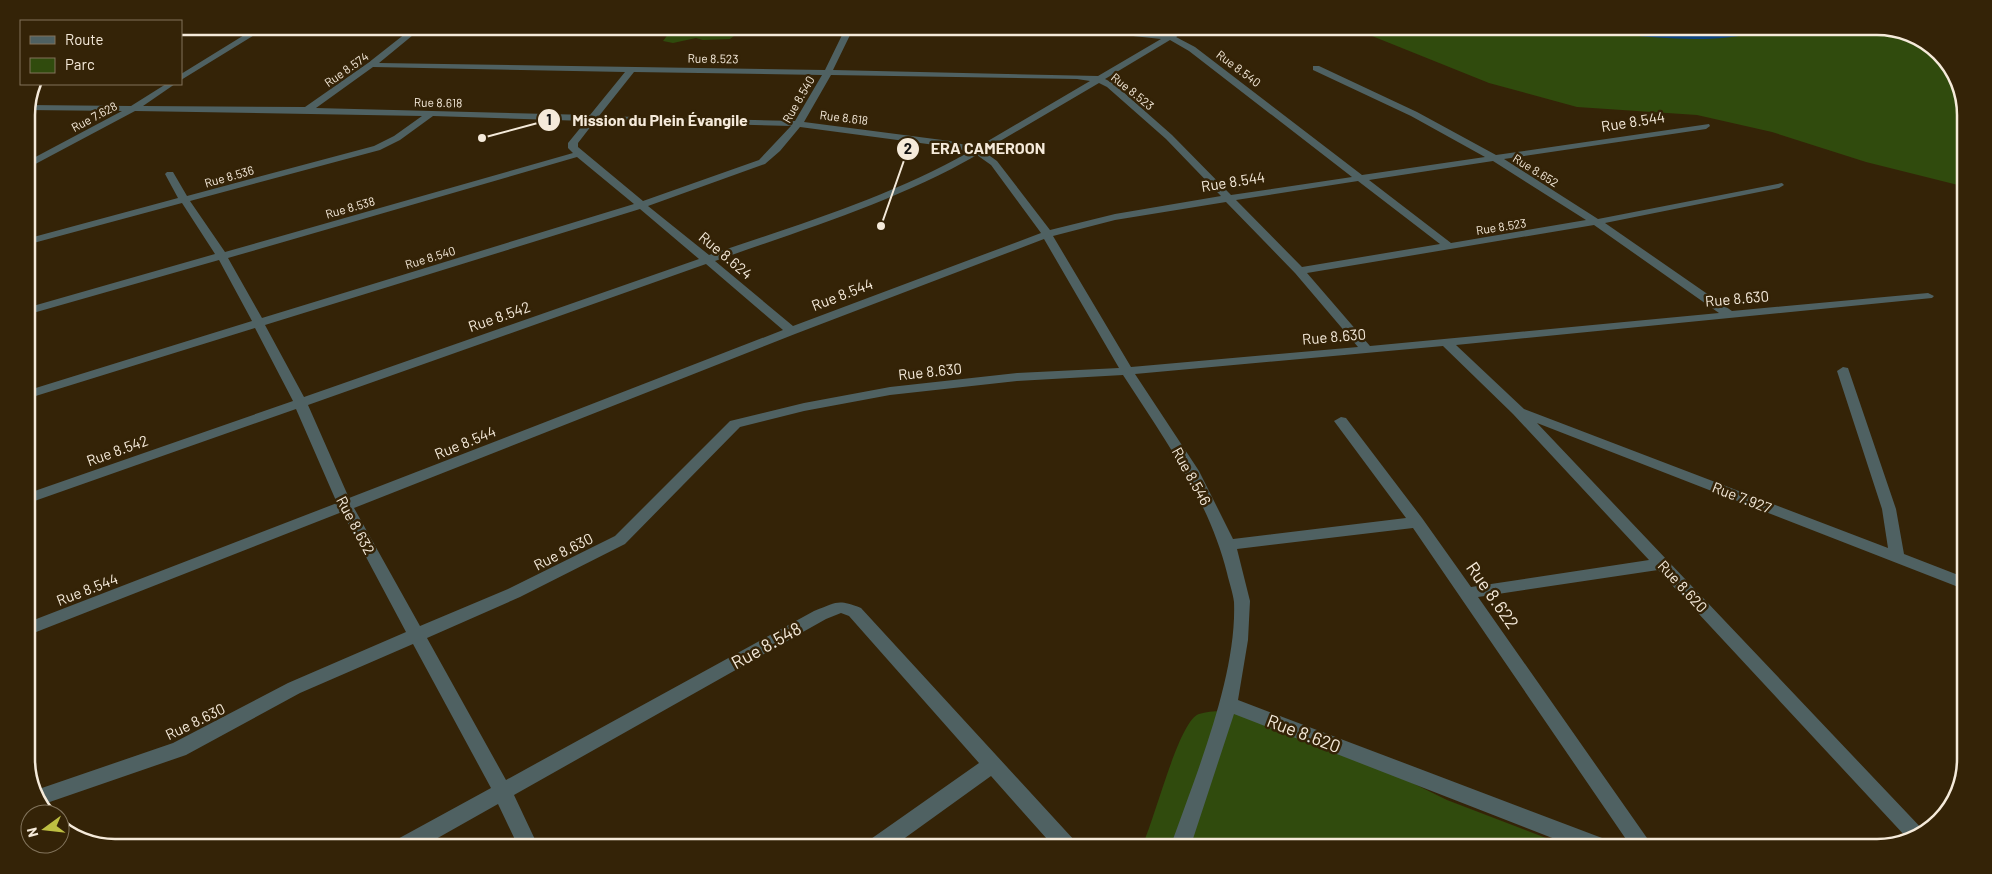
<svg xmlns="http://www.w3.org/2000/svg" width="1992" height="874" viewBox="0 0 1992 874" font-family="Barlow,sans-serif">
  <rect width="100%" height="100%" fill="#342307"/>
  <path fill="#304b0d" d="M668,26H727L742,30L730,39L703,40L696,38L673,43L663,41L672,29Z
    M1337,26H1877L1911,33L1951,66L1966,110V187L1866,162L1772,132L1697,115L1577,107L1489,83L1372,36Z
    M1245,710L1343,749L1447,800L1572,848H1141C1154,824 1178,721 1199,714C1212,710 1231,711 1245,710Z"/>
  <g fill="none" stroke-linecap="round" stroke-linejoin="round">
    <path fill="#0d4380" fill-rule="evenodd" d="M1607,26H1763L1760,32C1714,43 1667,39 1620,34L1610,32Z
      M1897,30L1911,33L1919,40C1909,43 1902,42 1895,33Z"/>
    <path fill="#4f6162" fill-rule="evenodd" d="M259,26H269L181,80V74Z
      M415,26H424L379,63L825,70L843,33H803L799,31L800,29H845L846,26H854L853,29L1133,32L1168,35L1183,26H1193L1176,37L1195,47L1362,175L1485,157L1411,116L1313,70V66H1319L1417,112L1496,155L1709,124L1710,126L1706,129L1504,159L1598,219L1782,183L1784,185L1779,188L1605,223L1732,311L1928,293L1934,296L1932,298L1456,345L1524,409L1888,548L1882,509L1837,371L1843,367L1848,368L1896,509L1904,554L1966,578V590L1537,423L1926,833L1907,838L1658,570L1478,597L1654,848H1632L1413,528L1237,549L1250,601L1248,640L1238,700L1610,841L1613,848H1578L1234,714L1190,848H1170C1195,776 1237,678 1234,602C1233,593 1229,582 1227,573C1209,500 1163,437 1123,375L1017,381L890,395L804,411L740,427L625,544L520,597L427,638L506,780L814,611C838,602 837,599 861,608L1075,841L1078,848H1055L991,776L891,848H865L868,841L979,763L849,616L841,613L826,619L514,795L539,848H519L498,804L420,848H391L394,841L491,788L413,644L300,693L186,755L41,805L36,790L173,743L288,683L406,632L342,512L26,636V623L337,503L296,409L26,504V494L293,401L255,328L26,399V391L252,321L219,260L26,315V308L215,254L182,203L26,245V239L178,198L165,174L167,172H173L187,196L374,146L394,136L422,116L135,111L26,169V162L122,111L26,110L28,105L131,106L166,84H175L143,106L305,107L368,63ZM851,33L1133,36L1161,39L1098,76L833,70ZM1170,40L1189,51L1352,177L1231,195L1172,135L1113,83L1105,79ZM373,67L625,72L590,115L316,108ZM634,72L822,75L795,121L599,116ZM831,75L1077,79L1090,81L976,148L950,141L804,122ZM1099,83L1107,87L1166,139L1221,196L1115,214L1050,230L997,161L983,151ZM433,116L586,121L568,143V148L573,153L225,252L190,201L380,150L400,140ZM595,121L791,126L759,160L643,201L578,147V143ZM800,127L950,147L969,152C888,198 797,225 709,255L648,206L765,164L780,151ZM977,155L991,165L1041,233L793,326L715,261C804,229 895,202 977,155ZM577,157L634,204L262,318L228,258ZM1493,161L1586,220L1451,243L1369,180ZM1358,181L1440,244L1302,267L1236,200ZM1226,202L1295,273L1358,347L1131,367L1053,236L1115,220ZM640,209L699,259L304,397L265,325ZM1594,225L1719,313L1370,346L1307,273ZM1044,239L1119,368L1017,373L890,387L804,403L730,421L615,536L508,589L420,626L354,508L795,334ZM706,264L783,330L349,498L308,405ZM1443,346L1513,414L1649,560L1471,587L1422,518L1346,418L1341,417L1334,421L1406,518L1233,539L1199,471L1135,374Z"/>
  </g>
  <g text-anchor="middle" dominant-baseline="central" stroke-width="5" stroke-linejoin="round" paint-order="stroke">
    <g font-size="12" fill="#f5eada" stroke="#342307">
      <text transform="translate(713 58) rotate(1)">Rue 8.523</text>
      <text transform="translate(1239 68) rotate(37)">Rue 8.540</text>
      <text transform="translate(346 69) rotate(-35)">Rue 8.574</text>
      <text transform="translate(1133 91) rotate(39)">Rue 8.523</text>
      <text transform="translate(798 99) rotate(-60)">Rue 8.540</text>
      <text transform="translate(438 102) rotate(1)">Rue 8.618</text>
      <text transform="translate(94 116) rotate(-28)">Rue 7.628</text>
      <text transform="translate(844 117) rotate(7)">Rue 8.618</text>
      <text transform="translate(1536 170) rotate(32)">Rue 8.652</text>
      <text transform="translate(229 176) rotate(-16)">Rue 8.536</text>
      <text transform="translate(350 207) rotate(-16)">Rue 8.538</text>
      <text transform="translate(1501 226) rotate(-9)">Rue 8.523</text>
      <text transform="translate(430 257) rotate(-17)">Rue 8.540</text>
    </g>
    <g font-size="15" fill="#f5eada" stroke="#342307">
      <text transform="translate(1633 121) rotate(-9)">Rue 8.544</text>
      <text transform="translate(1233 181) rotate(-9)">Rue 8.544</text>
      <text transform="translate(726 255) rotate(40)">Rue 8.624</text>
      <text transform="translate(842 294) rotate(-21)">Rue 8.544</text>
      <text transform="translate(1737 298) rotate(-5)">Rue 8.630</text>
      <text transform="translate(499 316) rotate(-19)">Rue 8.542</text>
      <text transform="translate(1334 336) rotate(-5)">Rue 8.630</text>
      <text transform="translate(930 371) rotate(-6)">Rue 8.630</text>
      <text transform="translate(465 442) rotate(-22)">Rue 8.544</text>
      <text transform="translate(117 450) rotate(-20)">Rue 8.542</text>
      <text transform="translate(1192 476) rotate(61)">Rue 8.546</text>
      <text transform="translate(1742 497) rotate(21)">Rue 7.927</text>
      <text transform="translate(356 525) rotate(62)">Rue 8.632</text>
      <text transform="translate(563 551) rotate(-27)">Rue 8.630</text>
      <text transform="translate(1683 586) rotate(47)">Rue 8.620</text>
      <text transform="translate(87 589) rotate(-21)">Rue 8.544</text>
      <text transform="translate(195 721) rotate(-26)">Rue 8.630</text>
    </g>
    <g font-size="18" fill="#f5eada" stroke="#342307">
      <text transform="translate(1493 595) rotate(55)">Rue 8.622</text>
      <text transform="translate(766 645) rotate(-29)">Rue 8.548</text>
      <text transform="translate(1304 733) rotate(21)">Rue 8.620</text>
    </g>
  </g>
  <path d="M0 0H1992V874H0ZM115 35H1877A80 80 0 0 1 1957 115V759A80 80 0 0 1 1877 839H115A80 80 0 0 1 35 759V115A80 80 0 0 1 115 35Z" fill="#342307" fill-rule="evenodd"/>
  <path fill="none" stroke="#f5eada" stroke-width="2.5" d="M115 35H1877A80 80 0 0 1 1957 115V759A80 80 0 0 1 1877 839H115A80 80 0 0 1 35 759V115A80 80 0 0 1 115 35Z"/>
  <path fill="none" stroke="#f5eada" stroke-width="2" d="M482 138L549 120M881 226L908 149"/>
  <g fill="#f5eada" stroke="#342307" stroke-width="2">
    <circle cx="482" cy="138" r="5"/>
    <circle cx="881" cy="226" r="5"/>
    <circle cx="549" cy="120" r="12"/>
    <circle cx="908" cy="149" r="12"/>
  </g>
  <g font-size="15" text-anchor="middle" font-weight="bold" fill="#111">
    <text x="549" y="125">1</text>
    <text x="908" y="154">2</text>
  </g>
  <g font-size="16" text-anchor="middle" font-weight="bold" fill="#f5eada" stroke="#342307" stroke-width="5" stroke-linejoin="round" paint-order="stroke">
    <text x="660" y="126">Mission du Plein Évangile</text>
    <text x="988" y="154">ERA CAMEROON</text>
  </g>
  <rect x="20" y="20" width="162" height="65" fill="#342307" stroke="#81735b"/>
  <rect x="30" y="36" width="25" height="8" fill="#4f6162" stroke="#81735b"/>
  <text x="65" y="45" font-size="15" fill="#f5eada">Route</text>
  <rect x="30" y="58" width="25" height="15" fill="#304b0d" stroke="#81735b"/>
  <text x="65" y="70" font-size="15" fill="#f5eada">Parc</text>
  <g transform="translate(45 829) rotate(255)"><circle r="24" fill="#342307" stroke="#81735b"/>
  <path d="M0-4L9 19L0 12L-9 19Z" fill="#bebf42"/>
  <text y="-8" font-size="14" font-weight="bold" text-anchor="middle" fill="#f5eada">N</text>
  </g>
</svg>
